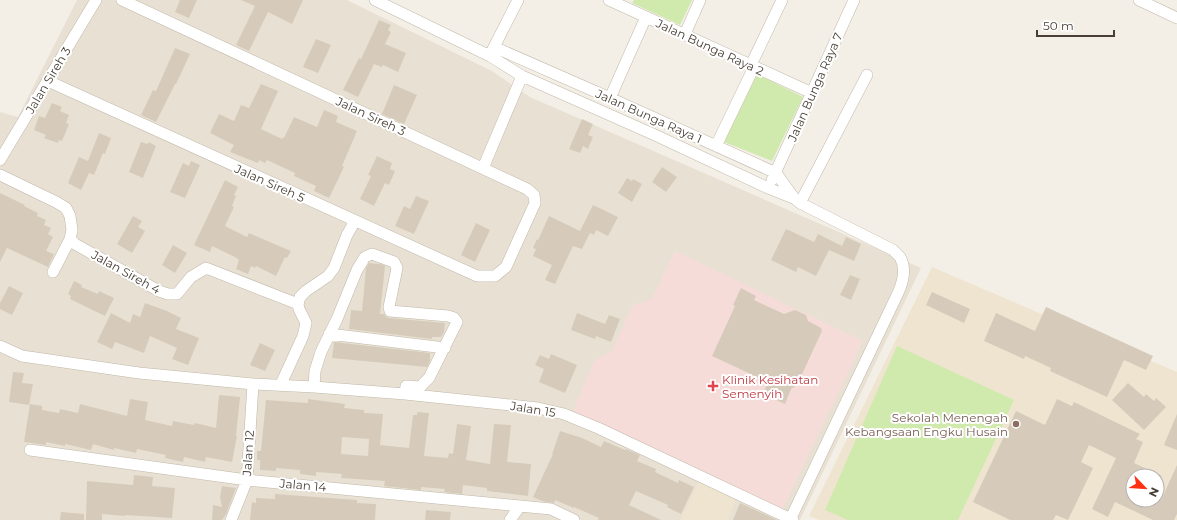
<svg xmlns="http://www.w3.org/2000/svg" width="1177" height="520" viewBox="0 0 1177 520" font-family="Montserrat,sans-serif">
  <rect width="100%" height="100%" fill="#f4efe6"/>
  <path fill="#e8e1d3" d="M77,0H347L492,71L530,97L921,268L800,520H0V112L18,117Z"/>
  <path fill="#eee4cf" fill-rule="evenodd" d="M932,267L1177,372V520H819L809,516ZM1133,476H1157V500H1133Z
    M699,481L736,499L728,520H680Z"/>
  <path fill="#f5dcd8" d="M675,251L863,341L782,510L573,411L594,361L612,351L633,305L652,299Z"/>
  <path fill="#cfeaac" d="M634,0H692L680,25L632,3Z
    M757,74L803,97L772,161L724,142Z
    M897,346L1014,400L958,520H848L825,510Z"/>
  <path fill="#d6cbba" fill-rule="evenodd" d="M180,0H197L189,18L175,12Z
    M241,0H303L292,24L268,12L249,51L236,45L255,6Z
    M379,20L391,25L388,30L391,32L385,44L406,53L398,72L383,65L382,67L374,64L358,97L343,90L359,58L361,59Z
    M316,39L331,45L318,73L303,67Z
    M175,48L190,54L176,84H175L156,122L141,115L153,90L156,91Z
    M261,84L278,91L261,129L282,139L283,137L284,138L294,117L317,127L324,110L338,116L336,122L357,131L342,166L344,167L329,198L314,191L316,186L294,176L295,173L267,160L265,163L259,160L258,163L230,152L234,145L210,133L219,114L234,121L241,105L249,108Z
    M394,85L417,95L404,124L382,114Z
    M52,103L62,107L60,111L69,115L66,123L69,124L62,141L59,140L58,143L44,138L46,135L34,130L39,116L45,118Z
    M582,119L593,124L588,135L593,137L588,149L583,146L580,153L569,149Z
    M99,133L111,138L105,154L103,153L94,175L89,173L81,190L68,183L79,157L88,161Z
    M141,142L148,144L149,142L156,146L143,178L129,172Z
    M377,156L392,163L390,169L395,171L389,185L385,183L374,206L360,199L371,176L368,175Z
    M191,161L200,165L185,198L170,192L183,163L189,166Z
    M662,167L677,177L666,192L652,182Z
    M627,178L632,181L633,179L642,184L632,202L618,193Z
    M225,180L238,187L234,195L236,196L232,206L234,207L225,226L247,237L249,233L291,251L287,258L285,257L276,276L256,266L255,268L251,266L248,274L236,269L239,260L237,259V258L212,246L210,252L194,245Z
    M0,193L25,205L24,206L38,213L37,216L46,220L44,225L51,228L48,234L53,237L46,251L54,254L48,267L7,248L0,262Z
    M416,196L429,201L414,234L395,226L404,206L410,209Z
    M593,205L618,217L608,236L596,230L594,235L590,233L582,249L573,246L555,284L545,280L552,265L533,256L536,249L533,248L537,239L538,240L549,216L580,231Z
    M133,216L142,221L138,227L145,231L132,253L117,244Z
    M476,223L490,230L475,262L461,255Z
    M786,229L814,242L818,234L842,246L846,237L861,244L854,261L829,250L816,276L798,267L796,272L771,260Z
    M173,245L187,253L175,273L162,265Z
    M369,263L380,264L385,266L380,314H384L386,317L389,318L445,323L444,332L441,337H432V339L349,329L351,310L362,311L366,268Z
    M850,275L860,279L851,300L840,295Z
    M74,281L82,285L81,287L98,294L99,291L114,298L105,316L70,299L71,296L68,294Z
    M9,286L23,293L12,315L0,309V303Z
    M741,288L756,296L754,300L784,314L795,310L806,315L808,321L821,328L822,331L797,385L791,389L785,404L763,394L768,382L712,356L735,306L733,305Z
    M932,292L970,309L964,323L926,305Z
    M145,303L167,311L181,318L176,329L199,338L188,365L172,359L177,348L150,336L144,353L115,342L112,349L97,342L111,313L130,323L133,314L140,317Z
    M1046,307L1153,356L1146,370L1124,360L1107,397L1050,371L1051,368L1025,356L1024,359L984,341L996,313L1035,331Z
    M577,313L605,324L609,315L620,319L611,342L596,336L595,339L571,330Z
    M334,342L430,353V361L427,367L332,358Z
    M260,343L275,350L265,371L250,365Z
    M551,354L577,365L565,393L539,382L544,369L535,365L540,355L549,359Z
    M13,372L24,373L22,383L33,384L29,405L9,402Z
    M1128,383L1144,397L1146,394L1154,401L1156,398L1166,407L1144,430L1112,400Z
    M219,395L240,397L236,436H237L232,462L206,457L205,462L184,457L183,462L165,458L166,455L137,449L136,453L114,448V450L93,444L91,450L65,444V446L46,442V445L24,442L30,404L42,406V410L59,413L60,409L78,413L80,404L127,416L130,399L148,402L145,420L172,426L173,421L194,425L195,423L216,428Z
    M308,399L345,404L344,408L364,410V413L383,414L380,445L409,448L413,415H417V412L429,413L424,456L448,458L449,453L453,454L457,424L471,426L466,460L490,464L494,424L511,425L507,462L531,464L528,496L487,491V488L463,485L462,494L444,492L445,489L421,487V490L384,486L385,481L341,478L342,474L316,472V476L300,474V470L276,468V471L260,470V460H257V451H261L266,400L308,403ZM342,437L369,439L368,456L341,454Z
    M1057,399L1072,406L1074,402L1140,434L1136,439L1143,442L1134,463L1162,476H1133V500H1161L1177,465V514L1174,520H1153L1115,502L1108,517L1092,509L1116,458L1089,445L1081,462L1093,468L1068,520L1056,515L1053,520H1010L973,502L1016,411L1045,425Z
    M1177,414V450L1164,445Z
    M560,431L582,438L601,447L604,441L625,450L626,449L640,455L637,461L656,469L655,472L678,483L679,480L694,487L681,514L667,507L668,505L636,491L629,505L661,520H598L599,518L574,507V508L555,500L554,503L542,501L533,497L553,454H552Z
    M134,475L153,477L152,486L175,488L172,518L125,515V516L102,514V520H86L87,481L133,485Z
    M222,486L236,488L226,514L222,520H212L213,505L222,507L220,497Z
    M275,494L357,500V503L376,504L375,520H250L252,502L256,503V498L275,499Z
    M740,503L777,520H733Z
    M426,510L451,512L450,520H425Z
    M61,512L84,514V520H60Z"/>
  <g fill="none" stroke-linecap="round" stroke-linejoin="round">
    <g stroke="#c0b7a8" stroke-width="12">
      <path id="minor" d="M375,0L490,56L522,76L655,135L768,188L793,198
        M609,0L812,93
        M1139,0L1177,18
        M685,34L700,0
        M494,47L610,98L776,173L794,198L800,203L893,250C895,252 898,255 900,257C907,269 903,282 898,293L790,520
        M491,53L518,0
        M751,65L782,0
        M48,81L477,276H495L506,267L535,203L534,195L527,189L122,0
        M610,98L646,17
        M716,146L754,67
        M0,160L96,0
        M483,168L522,76
        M0,175L56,202L66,208L70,216L72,230L70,239L75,244L159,291L168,294H177L191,277L206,268L298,304
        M772,180L854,0
        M800,203L867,75
        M53,272L70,239
        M329,334L445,348
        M0,346L22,356L139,373L253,384L314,387L405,394L538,408L564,414L598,428L793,520
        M281,384L303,336L306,323L299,309L298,304L300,297L306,291L328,276L334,268L347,235L355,221
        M314,387L315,371L321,352L337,319L357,270L365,257L372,254L394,262L397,268L389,307L390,311L448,316L454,318L457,322L429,378L420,387L406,386L405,394
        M30,450L247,480L551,509L574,520
        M231,520L247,480L253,384
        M510,520L520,506"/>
    </g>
    <use href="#minor" stroke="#fff" stroke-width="11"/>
  </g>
  <path fill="#e0444e" stroke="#fff" stroke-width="1.5" d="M711 380h4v4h4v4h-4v4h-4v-4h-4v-4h4z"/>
  <circle fill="#8d6e63" stroke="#fff" stroke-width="1.5" cx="1016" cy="424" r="4"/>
  <g text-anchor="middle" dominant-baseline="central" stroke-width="4" stroke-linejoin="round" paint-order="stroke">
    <g font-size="12" fill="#473f35" stroke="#fff">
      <text transform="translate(710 47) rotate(25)">Jalan Bunga Raya 2</text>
      <text transform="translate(48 80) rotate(-59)">Jalan Sireh 3</text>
      <text transform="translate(815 87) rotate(-66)">Jalan Bunga Raya 7</text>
      <text transform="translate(371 116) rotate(25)">Jalan Sireh 3</text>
      <text transform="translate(649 116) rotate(24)">Jalan Bunga Raya 1</text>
      <text transform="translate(270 183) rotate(24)">Jalan Sireh 5</text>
      <text transform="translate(126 272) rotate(29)">Jalan Sireh 4</text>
      <text transform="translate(533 409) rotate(9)">Jalan 15</text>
      <text transform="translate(248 453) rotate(-86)">Jalan 12</text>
      <text transform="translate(303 485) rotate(5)">Jalan 14</text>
    </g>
    <g font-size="12" fill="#be3a42" stroke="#fff" text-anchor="start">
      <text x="722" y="379">Klinik Kesihatan<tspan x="722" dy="14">Semenyih</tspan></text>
    </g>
    <g font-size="12" fill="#785e54" stroke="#fff" text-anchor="end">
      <text x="1008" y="417">Sekolah Menengah<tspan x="1008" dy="14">Kebangsaan Engku Husain</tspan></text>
    </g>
  </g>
  <g transform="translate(1145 488) rotate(115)"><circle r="19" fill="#ffffff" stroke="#b5b2ae"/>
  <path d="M0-3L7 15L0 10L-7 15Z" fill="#ff3111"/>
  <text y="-6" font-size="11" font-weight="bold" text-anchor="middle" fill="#473f35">N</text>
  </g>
  <path d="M1037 30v6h77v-6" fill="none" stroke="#473f35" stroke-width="2"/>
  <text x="1043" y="30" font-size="12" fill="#473f35" stroke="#ffffff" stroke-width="3" paint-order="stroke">50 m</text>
</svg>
